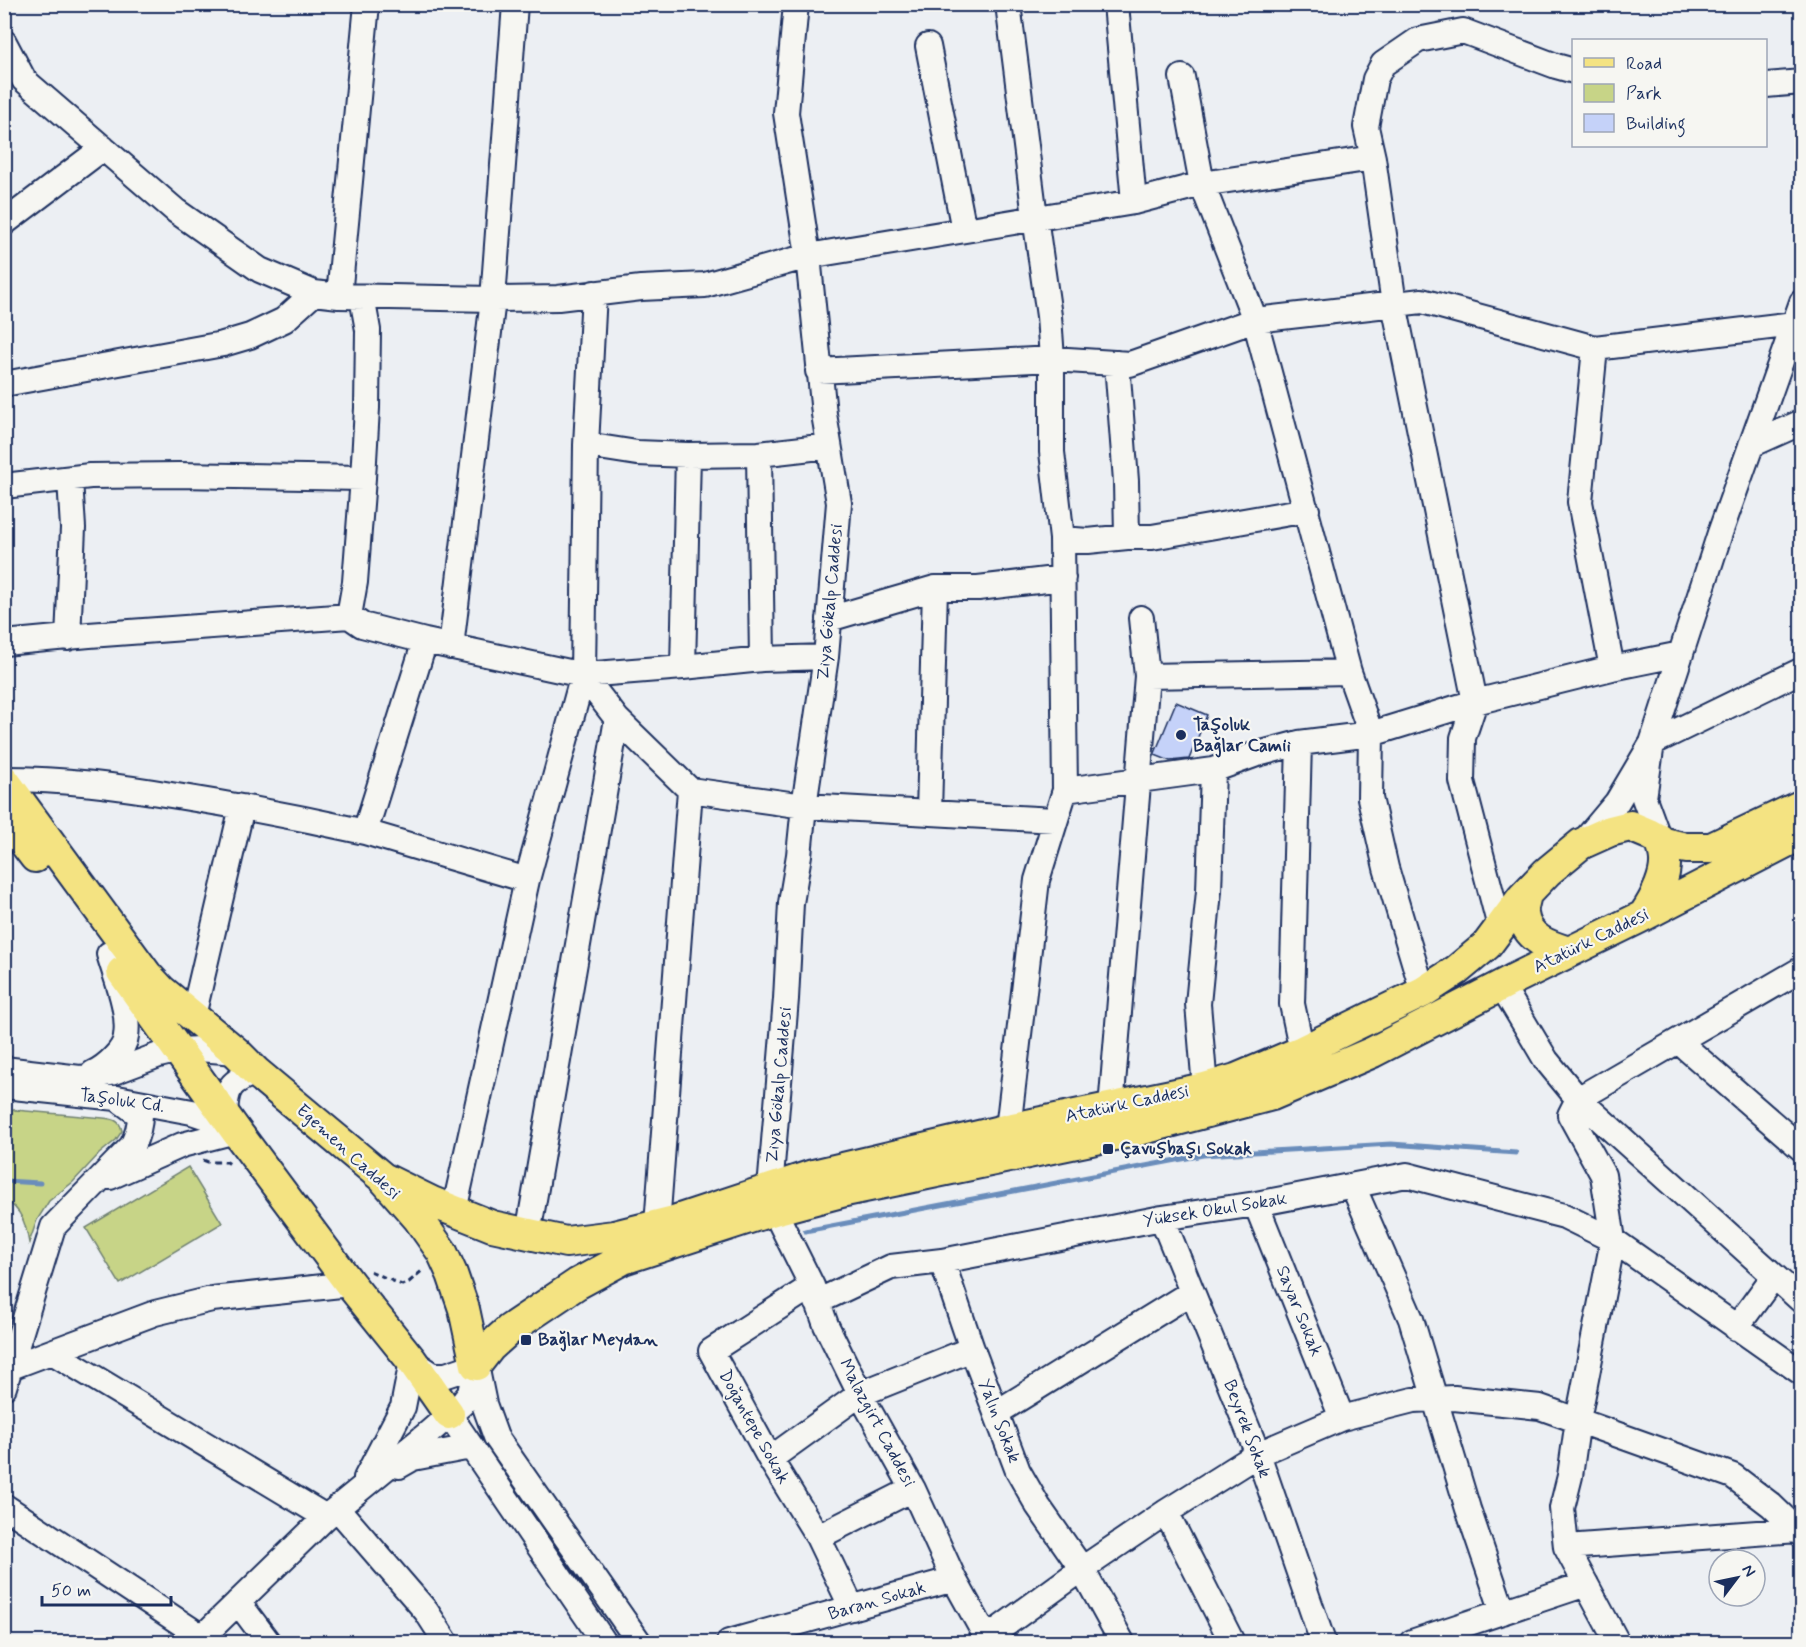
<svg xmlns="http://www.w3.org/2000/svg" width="1806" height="1647" viewBox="0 0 1806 1647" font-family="Mynerve,sans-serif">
  <rect width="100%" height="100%" fill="#eceff3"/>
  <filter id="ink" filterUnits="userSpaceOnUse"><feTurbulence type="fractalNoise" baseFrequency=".0167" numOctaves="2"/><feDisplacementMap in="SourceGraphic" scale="12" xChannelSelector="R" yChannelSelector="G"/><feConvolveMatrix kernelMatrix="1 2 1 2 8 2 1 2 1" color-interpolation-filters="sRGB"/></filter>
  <g filter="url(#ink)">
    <path fill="#c7d487" stroke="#718272" stroke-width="1.5" d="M4,1109L103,1118C113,1119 120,1120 122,1131L116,1140L99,1154L73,1182L49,1201L37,1220L29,1243C26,1226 22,1208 5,1201Z
      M188,1167L222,1223L120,1284L86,1228Z"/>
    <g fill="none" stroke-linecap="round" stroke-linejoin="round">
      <path stroke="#6a8dbb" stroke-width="5" d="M4,1181L40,1183
        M805,1231L1203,1155L1391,1144L1516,1153"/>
    </g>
    <path fill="#c5d2f9" stroke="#1b2f5e" stroke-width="1.5" d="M1176,702L1207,715L1189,759L1170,761L1155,755V753Z"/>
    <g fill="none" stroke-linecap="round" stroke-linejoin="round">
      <g stroke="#1b2f5e" stroke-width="28">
        <path id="minor" d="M796,4L786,113L808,256L824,414L839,503L826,657L804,806L799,855L791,903L786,999L770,1189L774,1210L812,1286L826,1325L860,1394L913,1489L954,1579L989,1642
          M1008,4L1035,217L1049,316L1052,359V452L1062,539L1065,790L1037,880L1008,1129
          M1116,4L1134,202
          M4,42L24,80L176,211L260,270L314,293L339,296L493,299L558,298L641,288L705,285L808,256L1134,202L1202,184L1373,158
          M928,46L964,230
          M1182,77L1202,184L1255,320L1349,672L1371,734L1370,798L1386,868L1423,992
          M1766,85L1802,82
          M4,223L103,148
          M339,296L367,4
          M1595,348L1580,502L1612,668
          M1117,363L1126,481L1127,537
          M818,371L1052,359L1130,364L1255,320L1422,301L1595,348L1794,324
          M4,384L223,344L250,336L284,320L314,293
          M586,445L637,453L688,455L759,454L829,446
          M1751,445L1802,422
          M759,454L762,659
          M4,486L90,476L178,475L363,478
          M1062,539L1088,541L1127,537H1152L1307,510
          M349,616L355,582L363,478L367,408L368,330L362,297
          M829,619L935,588H978L1063,578
          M68,638L73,528L70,479
          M4,643L89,635L349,616L362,625L425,641L583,675L683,667L762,659L826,657
          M451,647L493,299L515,4
          M683,667L688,455
          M583,675L617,719L690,790L804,806L1055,820
          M1147,676L1349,672
          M1299,743L1292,1004L1302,1051
          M4,779C64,779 118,786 177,796C240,806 303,818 365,832L425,641
          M1065,790L1213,770L1254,755L1299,743L1371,734L1475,702L1612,668L1681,654
          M929,813L935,588
          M365,832L527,880
          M1659,839L1644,798L1652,743L1720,533L1802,302
          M1585,840L1617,802L1652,743L1802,670
          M1500,927L1462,781L1463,738L1475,702L1394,304L1373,158L1366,127L1375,79L1383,64L1418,40L1463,31L1556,66L1574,71
          M1502,986L1546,1060L1578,1099L1802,1301
          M193,1016L242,807
          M1678,1041L1802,1149
          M4,1069L80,1078L111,1073L159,1055L180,1050L199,1049L236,1052
          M93,1073C106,1067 125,1050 126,1036C130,1011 116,978 109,954
          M4,1086L117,1098L192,1112L210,1118L236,1131
          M1205,1088L1198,1004L1209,891L1213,770
          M1111,1108L1147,676L1141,618
          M225,1115C226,1087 230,1082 256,1072
          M110,1177L182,1145L236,1131
          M1353,1186L1411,1319L1468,1509L1503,1612
          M1256,1204L1342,1418
          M454,1211L527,880L583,675L586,445L594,293
          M1162,1218L1258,1454L1323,1642
          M657,1225L690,790
          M528,1234L617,719
          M942,1261L972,1349L1018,1471L1038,1506L1082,1569L1122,1642
          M812,1286L711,1351L770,1459L818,1537L852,1608
          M817,1302L891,1267L942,1261L1162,1218L1256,1204L1407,1175L1564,1216L1613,1240L1802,1373
          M1736,1328L1774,1276
          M52,1352L326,1517
          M11,1367L155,1313L212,1299L350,1284
          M477,1370L484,1404L496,1437L639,1642
          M4,1387L53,1227L132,1146C137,1136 140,1127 140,1115L117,1098
          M996,1413L1192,1292
          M449,1414L604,1642
          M770,1459L860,1394L972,1349
          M399,1466L413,1458L471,1447
          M366,1478L403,1407L412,1361L433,1375H446L476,1365
          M4,1506L202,1637
          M337,1508L426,1611L446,1642
          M1166,1512L1232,1642
          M818,1537L913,1489
          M1566,1547L1798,1530
          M238,1602L268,1642
          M987,1638L1082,1569L1166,1512L1258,1454L1342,1418L1413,1400L1454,1398L1540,1407L1733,1476L1771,1505L1802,1535
          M197,1642L326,1517L425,1436L462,1404L470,1393L476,1365
          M729,1642L954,1579
          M1412,1642L1586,1584
          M1617,1642L1566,1547L1562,1508L1570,1476L1578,1420L1613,1240L1603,1175L1570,1115L1578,1099L1802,969"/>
      </g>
      <g stroke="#1b2f5e" stroke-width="34">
        <path id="major" d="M4,780L147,975L161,990L236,1052L256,1072L383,1178L418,1218L442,1252L452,1274L464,1309L476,1365
          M4,816L35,857
          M1526,894C1525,900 1522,908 1523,914C1526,939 1549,946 1569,952
          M1644,915C1655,899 1669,873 1664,853C1663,848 1661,843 1659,839
          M122,972L236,1131L350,1284L412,1361L449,1414
          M383,1178L432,1202L492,1226L566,1242L614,1236L674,1221L813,1175L1008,1129L1205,1088L1236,1079L1302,1051L1423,992L1457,970L1487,945L1522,898L1547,872L1581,844L1610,831L1630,826L1649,834L1665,843L1686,848H1711L1802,805
          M476,1365L490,1347L510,1329L577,1284L623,1259L774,1210L845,1191L1139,1130L1272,1095L1373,1052L1512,980L1639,918L1802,834"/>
      </g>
      <path stroke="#1b2f5e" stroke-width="3" stroke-dasharray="6 4.5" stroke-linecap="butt" d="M203,1160L208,1162H227L231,1165
        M370,1271L402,1285L409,1282L424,1269"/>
      <use href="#minor" stroke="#f6f6f2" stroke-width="24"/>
      <use href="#major" stroke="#f4e382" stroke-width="30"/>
    </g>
  </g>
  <g fill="#1b2f5e" stroke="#f6f6f2" stroke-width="2">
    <circle cx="1181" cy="735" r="6"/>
    <rect x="1102" y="1143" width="12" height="12" rx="3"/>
    <rect x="520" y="1334" width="12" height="12" rx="3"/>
  </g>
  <g text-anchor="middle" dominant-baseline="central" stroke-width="4.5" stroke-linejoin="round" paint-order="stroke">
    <g font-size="18" fill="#1b2f5e" stroke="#f6f6f2">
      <text transform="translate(830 602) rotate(-85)">Ziya Gökalp Caddesi</text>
      <text transform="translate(1591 941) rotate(-26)">Atatürk Caddesi</text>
      <text transform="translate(779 1085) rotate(-85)">Ziya Gökalp Caddesi</text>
      <text transform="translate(122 1101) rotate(8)">Taşoluk Cd.</text>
      <text transform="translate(1127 1104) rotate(-12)">Atatürk Caddesi</text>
      <text transform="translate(348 1152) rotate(42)">Egemen Caddesi</text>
      <text transform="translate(1215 1210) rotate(-9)">Yüksek Okul Sokak</text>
      <text transform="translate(1299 1311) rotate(68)">Sayar Sokak</text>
      <text transform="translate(999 1421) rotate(69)">Yalın Sokak</text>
      <text transform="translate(877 1423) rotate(62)">Malazgirt Caddesi</text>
      <text transform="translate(754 1427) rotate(61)">Doğantepe Sokak</text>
      <text transform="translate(1247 1429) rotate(69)">Beyrek Sokak</text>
      <text transform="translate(877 1601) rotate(-16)">Baran Sokak</text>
    </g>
    <g font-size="18" font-weight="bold" fill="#1b2f5e" stroke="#f6f6f2" text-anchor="start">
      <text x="1193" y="725">Taşoluk<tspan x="1193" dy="21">Bağlar Camii</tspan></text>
      <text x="1120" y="1149">Çavuşbaşı Sokak</text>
      <text x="538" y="1340">Bağlar Meydan</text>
    </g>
  </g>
  <rect width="1806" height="1647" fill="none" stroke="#f6f6f2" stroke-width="24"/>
  <rect x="12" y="12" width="1782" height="1623" fill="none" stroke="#1b2f5e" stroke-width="2" filter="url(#ink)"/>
  <rect x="1572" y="39" width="195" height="108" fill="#f6f6f2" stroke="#9ea6b7" stroke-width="1.5"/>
  <rect x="1584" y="58" width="30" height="9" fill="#f4e382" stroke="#9ea6b7" stroke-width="1.5"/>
  <text x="1626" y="69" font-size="18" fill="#1b2f5e">Road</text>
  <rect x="1584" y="84" width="30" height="18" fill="#c7d487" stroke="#9ea6b7" stroke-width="1.5"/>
  <text x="1626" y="99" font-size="18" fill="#1b2f5e">Park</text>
  <rect x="1584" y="114" width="30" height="18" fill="#c5d2f9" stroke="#9ea6b7" stroke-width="1.5"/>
  <text x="1626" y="129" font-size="18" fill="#1b2f5e">Building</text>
  <g transform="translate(1737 1578) rotate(58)"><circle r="28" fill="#f6f6f2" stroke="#9ea6b7" stroke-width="1.5"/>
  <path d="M0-4.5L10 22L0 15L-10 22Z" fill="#1b2f5e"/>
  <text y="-9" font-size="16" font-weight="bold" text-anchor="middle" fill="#1b2f5e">N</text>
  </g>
  <path d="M42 1596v9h129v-9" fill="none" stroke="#1b2f5e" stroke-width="3"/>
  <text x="51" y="1596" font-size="18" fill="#1b2f5e" stroke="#f6f6f2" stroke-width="4.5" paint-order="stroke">50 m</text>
</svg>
